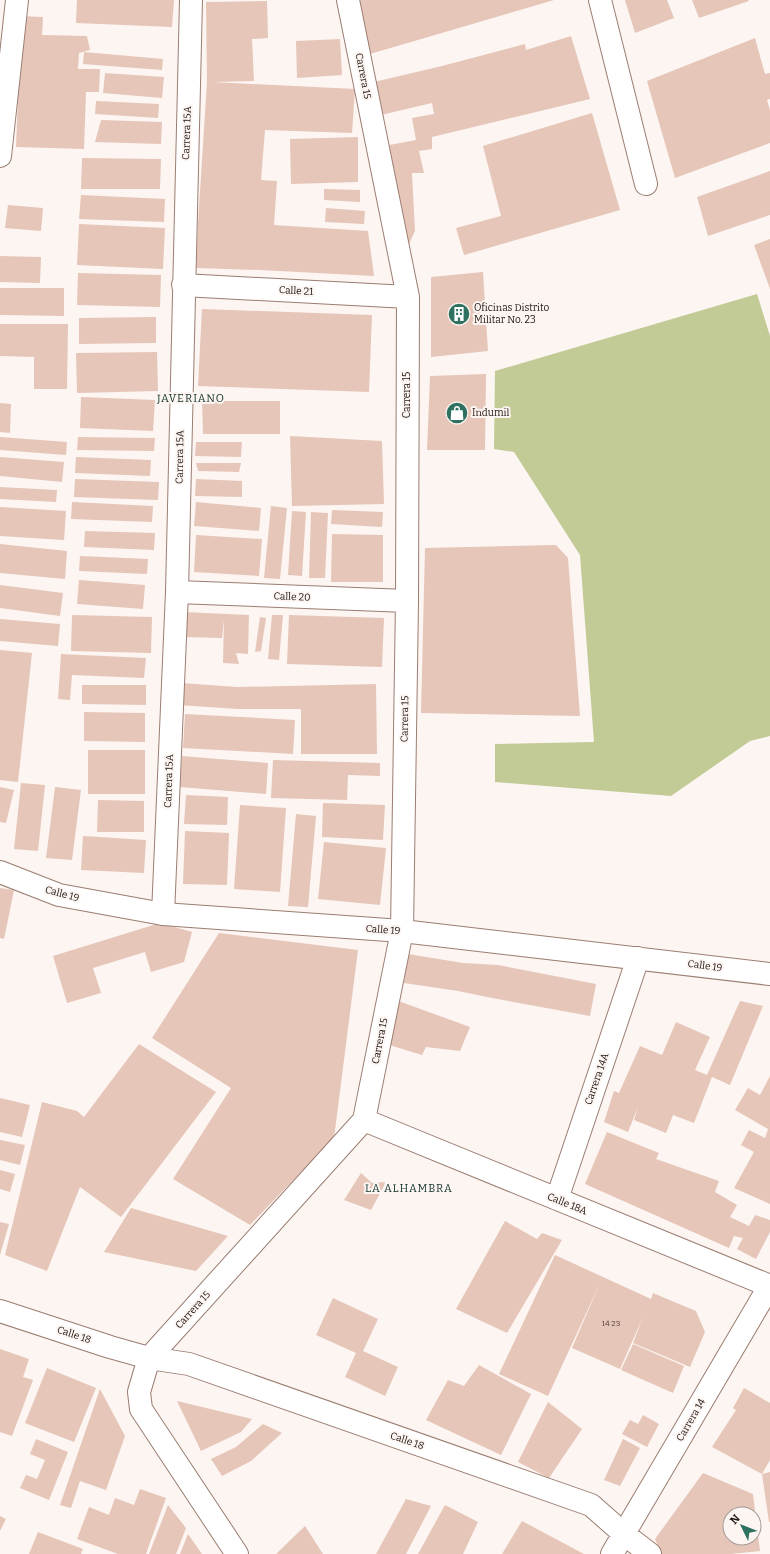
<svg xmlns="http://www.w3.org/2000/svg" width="770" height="1554" viewBox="0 0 770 1554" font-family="Bitter,serif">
  <rect width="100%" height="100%" fill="#fcf5f2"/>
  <path fill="#c2ca95" d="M757,294L770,336V736L750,741L671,796L495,782V744L594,742L580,555L514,452L494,449L495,371Z"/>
  <path fill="#e6c6b8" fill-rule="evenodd" d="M77,0H174L172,27L76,23Z
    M360,0H554L370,54Z
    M625,0H667L674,18L635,33Z
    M692,0H748L749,1L699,18Z
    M267,1L268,38L252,39L254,81L212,82L355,89L352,133L265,130L261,180L277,181L274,225L368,231L374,276L260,270L196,268L198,223L207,82L206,2Z
    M21,16L43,17L42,35L87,36L90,50L79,53L78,69H100L99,92H86L84,149L16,147Z
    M571,36L590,99L432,137V149L419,151L424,173H412L415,231L405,253L384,146L416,140L412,118L434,114L432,103L381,115L374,82L442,66L525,44L526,50Z
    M755,38L765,74L770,73V99L767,100L770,110V143L675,178L647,81Z
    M340,39L342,75L297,78L296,41Z
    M84,52L163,59L162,70L83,64Z
    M105,73L164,77L162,98L103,93Z
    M96,101L159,104L158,118L95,114Z
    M592,113L620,210L464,255L456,228L501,216L483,146Z
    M101,120L162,122L161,144L95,142Z
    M358,137V182L291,184L290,139Z
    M82,158L161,159L160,189H81Z
    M770,171V215L708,236L697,197Z
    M324,189L360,190V202L324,200Z
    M81,195L165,199L164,222L79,219Z
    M8,205L43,208L41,231L5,228Z
    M326,208L365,211L364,224L325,222Z
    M79,224L165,228L163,269L77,265Z
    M770,239V289L754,245Z
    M0,256L41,257L40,283L0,282Z
    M483,272L488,351L431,357V277Z
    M78,273L161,275L160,307L77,305Z
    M0,288H64V316L0,315Z
    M202,309L372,315L369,392L198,386Z
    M156,317V343L79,344V318Z
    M0,324H68L67,389H34V357L0,356Z
    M157,352L158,391L77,393L76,353Z
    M486,374L485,450H427L430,376Z
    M81,397L155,400L153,431L80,428Z
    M202,401H280V434H203Z
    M0,403L11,404L10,433L0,432Z
    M290,436L382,441L384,504L292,506Z
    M0,437L67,442L66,455L0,450Z
    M78,437L155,438L154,451L77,450Z
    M196,442H242L241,457L195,456Z
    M0,457L64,462L62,482L0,476Z
    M76,457L151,460L150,476L75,473Z
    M196,463H241L239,472L198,471Z
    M75,479L159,482L158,500L74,497Z
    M196,479L242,481V497L195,496Z
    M0,487L57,490L56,502L0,499Z
    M72,502L153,506L152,522L71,519Z
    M196,502L261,508L259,531L194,526Z
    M271,506L287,508L280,579L264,578Z
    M0,507L66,511L64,540L0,536Z
    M332,510L383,512L382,527L331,524Z
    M292,511L306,512L302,576L288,575Z
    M311,512L328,513L325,578H309Z
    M85,531L155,533L154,550L84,547Z
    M332,534L383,535V582H331Z
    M196,535L262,539L259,576L194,572Z
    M0,544L67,551L65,579L0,573Z
    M556,545L568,558L580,716L421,713L425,548Z
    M80,556L148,559L147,574L79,571Z
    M79,580L145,585L143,609L77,604Z
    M0,585L63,593L60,616L0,608Z
    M183,612L249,615L248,654L236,653L239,664L223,663L224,620L222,638L182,637Z
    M72,615L152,617L151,653L71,651Z
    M272,615H283L279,660L268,659Z
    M289,615L384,618L382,667L287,664Z
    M260,617L266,618L261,651L255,652Z
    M0,619L60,624L58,646L0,641Z
    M0,650L32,653L18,782L0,780Z
    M61,654L146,658L144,678L72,675L70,700L58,699Z
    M181,683L237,687L376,684L377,754H301V709H237L179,705Z
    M82,685H146V705L82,704Z
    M84,712L145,713V742L84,741Z
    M185,714L295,720L293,754L183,748Z
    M88,750H145V794H88Z
    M182,756L268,763L266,794L180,787Z
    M273,760L380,763V776L348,775L347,800L271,798Z
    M21,783L45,785L38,851L14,849Z
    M0,787L14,790L6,823L0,822Z
    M55,787L81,790L72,860L46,858Z
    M186,795L228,797L227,825L184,824Z
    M98,800L144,801V832H97Z
    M323,803L385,805L383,840L322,837Z
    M240,805L286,808L280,892L234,889Z
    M296,814L316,816L308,907L288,906Z
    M185,831L229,833L227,885L183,884Z
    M83,836L146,840L144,873L81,870Z
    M324,842L386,848L380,905L318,899Z
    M0,888L14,890L4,939L0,938Z
    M160,923L192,932L184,962L151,972L145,952L93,968L101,993L67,1003L53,956Z
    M219,933L358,950L334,1138L250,1225L173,1179L231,1088L152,1038Z
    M408,954L463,963L498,965L596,984L590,1016L492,998L458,991L404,983Z
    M393,999L470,1027L460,1051L426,1047L422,1055L386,1044Z
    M740,1001L763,1006L730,1085L712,1077L694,1123L673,1115L666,1133L634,1120L638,1107L628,1132L604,1122L614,1091L619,1093L640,1046L662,1055L676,1022L710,1037L695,1070L707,1075Z
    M139,1044L216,1092L121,1217L80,1187L47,1271L5,1255L42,1102L77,1111L84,1117Z
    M770,1076V1204L734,1188L754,1152L741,1145L749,1130L765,1138L768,1129L735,1110L748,1088L760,1095Z
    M0,1098L30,1105L22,1137L0,1132Z
    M607,1132L659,1153L656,1159L719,1181L715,1192L737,1205L730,1217L749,1226L755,1215L770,1220V1232L756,1259L737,1249L743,1238L734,1236L729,1248L585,1184Z
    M0,1140L25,1145L20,1165L0,1160Z
    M0,1170L15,1174L10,1192L0,1189Z
    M361,1173L372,1183L385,1182L384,1186L371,1210L344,1200Z
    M131,1208L228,1236L196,1271L104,1252Z
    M505,1221L537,1239L542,1233L562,1240L507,1333L456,1309Z
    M0,1222L9,1224L0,1255Z
    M555,1255L651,1299L653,1293L696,1311L705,1332L690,1367L633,1343L643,1317L620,1369L572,1348L600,1283L548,1396L499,1374Z
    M333,1298L378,1319L363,1351L398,1367L385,1396L345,1377L356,1353L316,1335Z
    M633,1344L684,1366L673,1393L621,1370Z
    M0,1349L29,1359L23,1377L33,1380L12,1436L0,1432Z
    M479,1365L531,1394L501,1455L426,1420L448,1380L464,1386Z
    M47,1368L96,1388L74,1442L25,1423Z
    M744,1388L770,1403V1460L762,1474L712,1447L736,1410L733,1408Z
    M100,1389L125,1436L106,1490L80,1481L71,1508L60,1505Z
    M177,1401L252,1419L241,1432L201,1451Z
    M548,1402L582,1429L549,1478L518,1462Z
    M643,1415L659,1424L647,1447L622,1434L630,1420L638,1424Z
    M263,1424L282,1433L251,1461L222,1476L211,1459L236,1447Z
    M36,1439L68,1452L49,1500L20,1488L26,1475L37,1479L45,1460L30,1454Z
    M623,1439L640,1448L620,1486L604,1480Z
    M770,1472V1522H769L762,1474Z
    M703,1473L753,1494L760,1551L731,1554H661L655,1539ZM730,1514H754V1538H730Z
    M140,1489L166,1498L146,1554H118L77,1539L89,1507L109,1515L115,1498L134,1505Z
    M406,1499L431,1506L406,1554H376Z
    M168,1505L186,1528L176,1554H149Z
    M445,1505L478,1522L463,1554H418Z
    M0,1516L6,1519L0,1531Z
    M522,1521L584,1554H502Z
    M305,1526L323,1554H276Z
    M38,1532L83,1549L81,1554H29Z
    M188,1534L202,1554H180Z"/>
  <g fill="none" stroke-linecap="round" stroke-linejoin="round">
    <g stroke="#9b7d71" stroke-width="24">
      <path id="street" d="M600,0L646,184
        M0,156L17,0
        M183,285L408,297
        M177,592L407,601
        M163,914L177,592L191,0
        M364,1120L770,1286
        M557,1199L638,958
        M237,1554L141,1409L139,1392L149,1358L364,1120L402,931L407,601L408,297L348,0"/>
    </g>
    <g stroke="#9b7d71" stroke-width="24">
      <path id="secondary" d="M0,872L59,895L163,914L402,931L770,974
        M0,1311L110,1347L149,1358L189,1364L591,1505L624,1534L650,1554
        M612,1554L770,1285"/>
    </g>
    <use href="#street" stroke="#fff" stroke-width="22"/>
    <use href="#secondary" stroke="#fff" stroke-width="22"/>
  </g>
  <defs>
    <g id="building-disc" transform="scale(1.15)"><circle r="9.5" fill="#2f7161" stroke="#fcf5f2"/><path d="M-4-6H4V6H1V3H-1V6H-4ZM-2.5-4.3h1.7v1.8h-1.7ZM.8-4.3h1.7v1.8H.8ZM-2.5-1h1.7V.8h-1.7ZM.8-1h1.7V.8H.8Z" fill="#fff"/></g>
    <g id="shop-disc" transform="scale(1.15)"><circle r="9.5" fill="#2f7161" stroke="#fcf5f2"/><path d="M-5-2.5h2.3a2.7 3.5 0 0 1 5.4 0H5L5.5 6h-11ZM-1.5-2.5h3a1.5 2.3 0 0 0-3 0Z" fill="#fff"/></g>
  </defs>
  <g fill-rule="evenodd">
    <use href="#building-disc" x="459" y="314"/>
    <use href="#shop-disc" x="457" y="413"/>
  </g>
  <g text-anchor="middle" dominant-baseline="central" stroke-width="4" stroke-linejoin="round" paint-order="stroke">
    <g font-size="8" fill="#52403a">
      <text x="611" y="1323">14 23</text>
    </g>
    <g font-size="10" fill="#201410" stroke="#fcf5f2">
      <text transform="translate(363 76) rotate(79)">Carrera 15</text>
      <text transform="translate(187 133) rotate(-88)">Carrera 15A</text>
      <text transform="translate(296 291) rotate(3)">Calle 21</text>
      <text transform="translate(407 395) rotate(-90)">Carrera 15</text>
      <text transform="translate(180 457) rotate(-89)">Carrera 15A</text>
      <text transform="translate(292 597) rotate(2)">Calle 20</text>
      <text transform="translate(405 719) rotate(-89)">Carrera 15</text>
      <text transform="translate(169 781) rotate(-88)">Carrera 15A</text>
      <text transform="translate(62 894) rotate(15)">Calle 19</text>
      <text transform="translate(383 930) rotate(4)">Calle 19</text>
      <text transform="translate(705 966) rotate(7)">Calle 19</text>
      <text transform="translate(380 1041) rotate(-79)">Carrera 15</text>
      <text transform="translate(597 1079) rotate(-71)">Carrera 14A</text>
      <text transform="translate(567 1204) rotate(22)">Calle 18A</text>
      <text transform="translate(193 1310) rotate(-48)">Carrera 15</text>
      <text transform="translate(74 1335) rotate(18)">Calle 18</text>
      <text transform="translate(691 1420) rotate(-60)">Carrera 14</text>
      <text transform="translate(407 1441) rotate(19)">Calle 18</text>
    </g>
    <g font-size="10" fill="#201410" stroke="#fcf5f2" text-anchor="start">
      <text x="474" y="308">Oficinas Distrito<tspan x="474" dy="12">Militar No. 23</tspan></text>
      <text x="472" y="413">Indumil</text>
    </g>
    <g font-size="11" letter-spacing="1" fill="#12322a" stroke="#fcf5f2">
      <text x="191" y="398">JAVERIANO</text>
      <text x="409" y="1188">LA ALHAMBRA</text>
    </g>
  </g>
  <g transform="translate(742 1526) rotate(313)"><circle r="19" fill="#fcf5f2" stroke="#a49b98"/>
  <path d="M0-3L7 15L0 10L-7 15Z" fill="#2f7161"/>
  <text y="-6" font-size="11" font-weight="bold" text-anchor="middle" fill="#201410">N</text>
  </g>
</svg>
